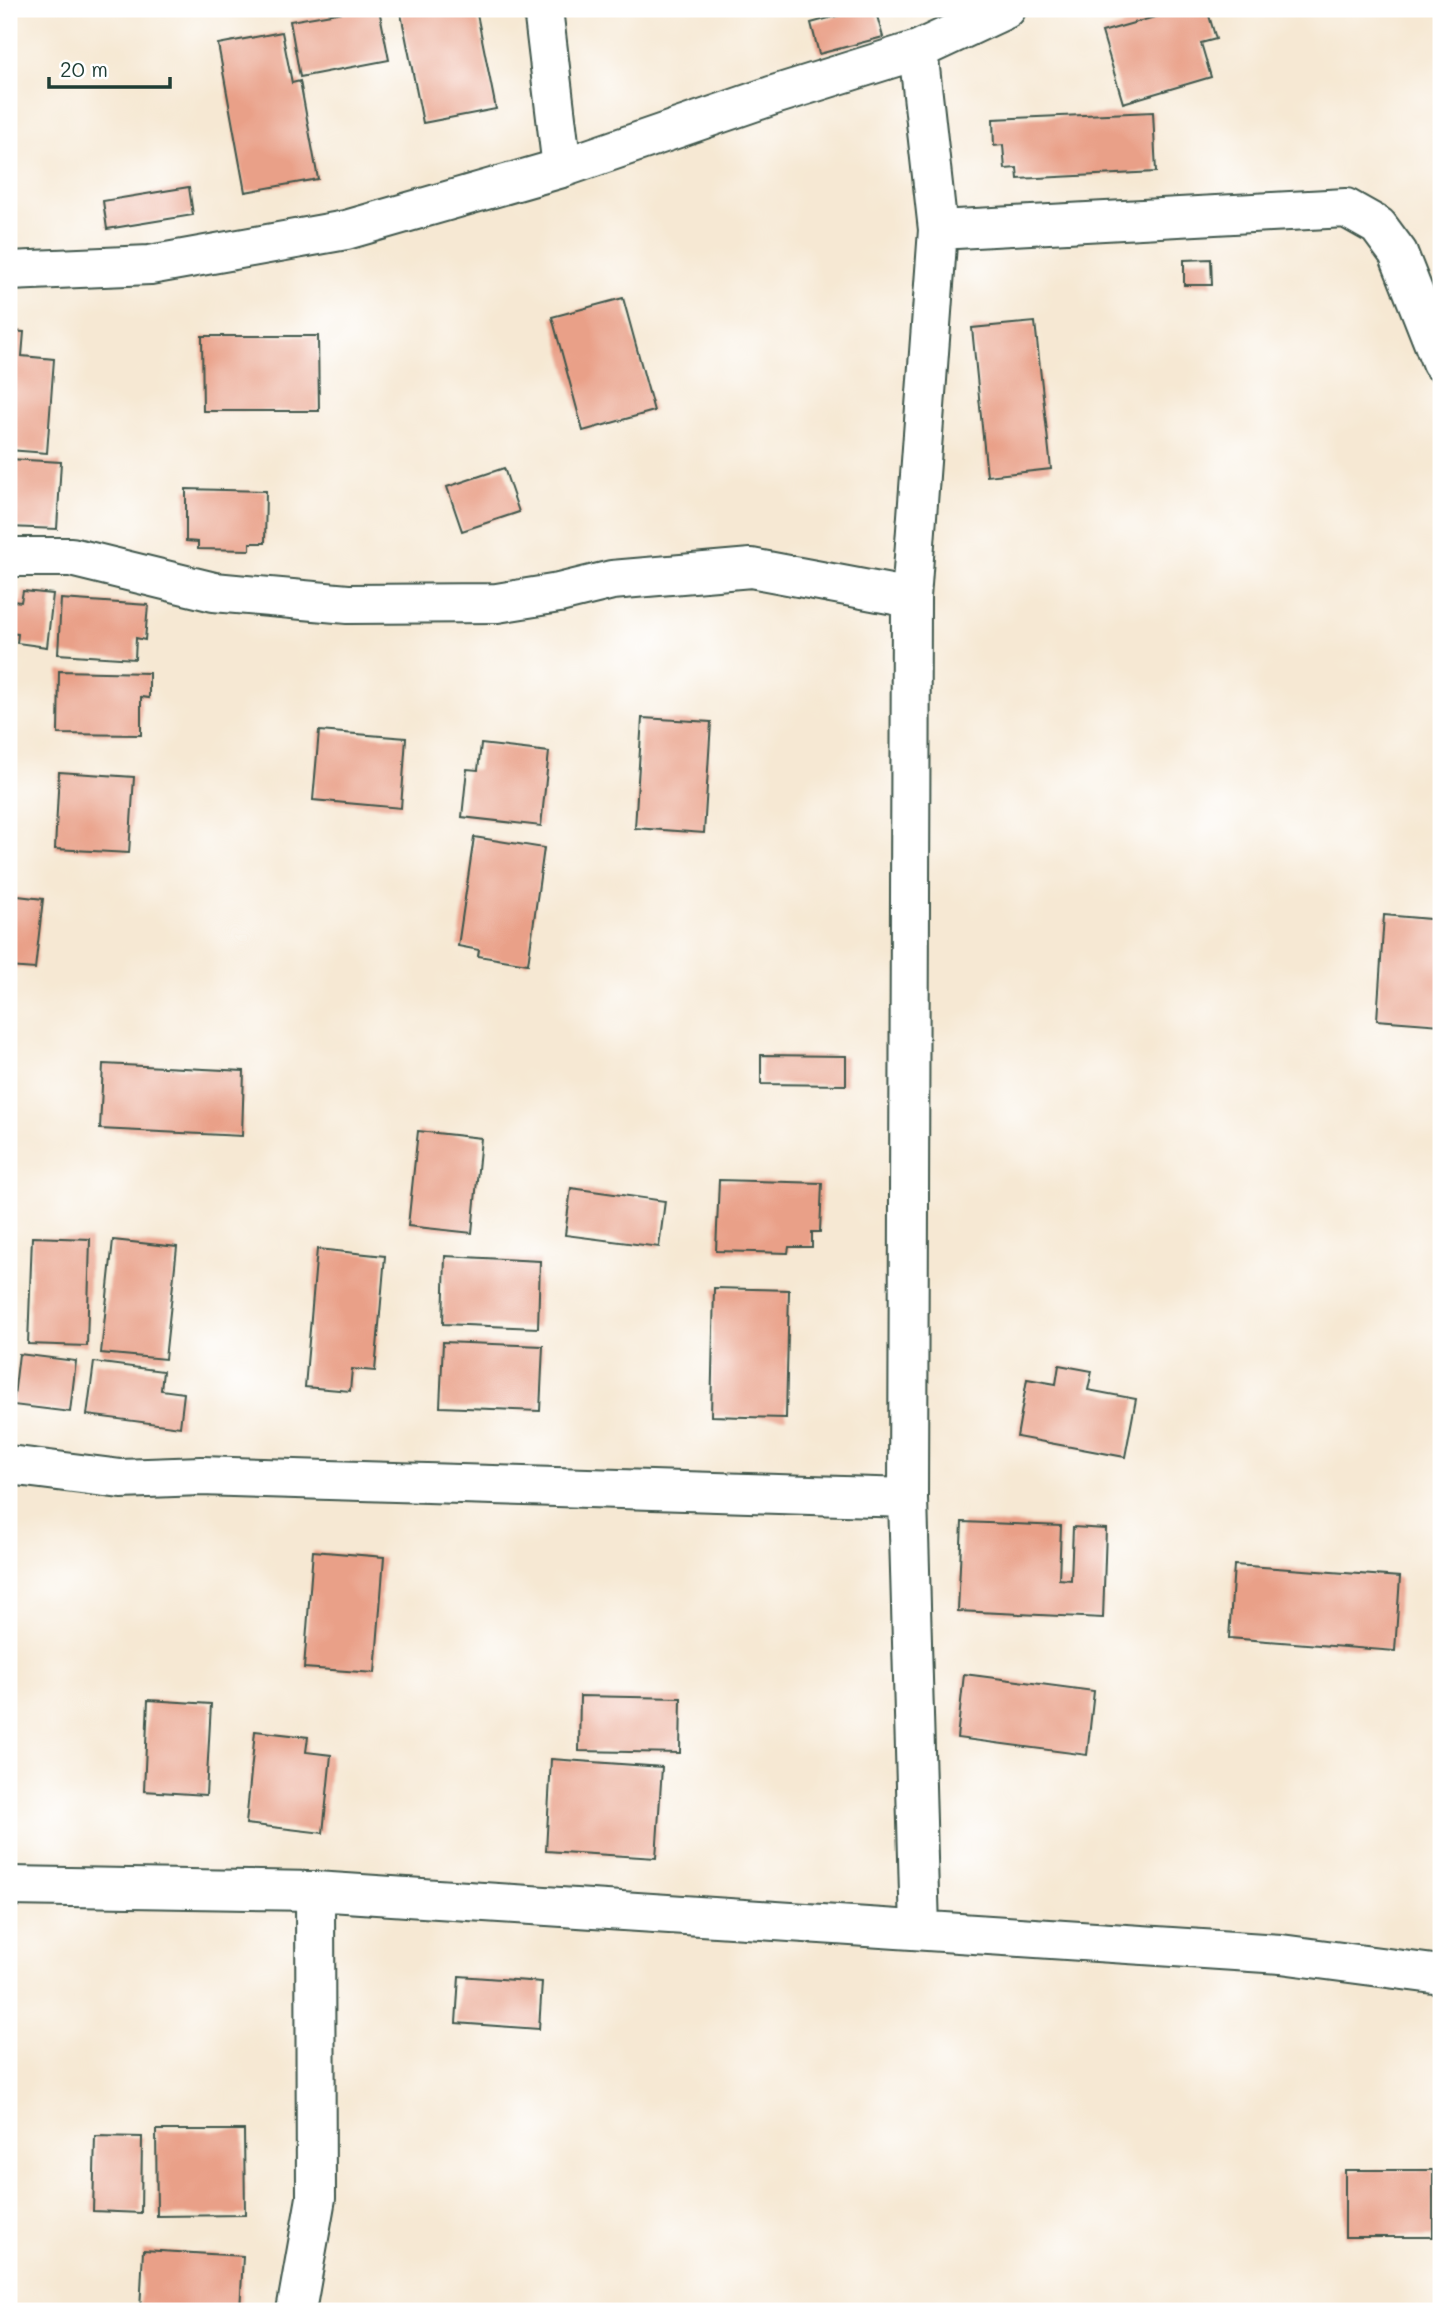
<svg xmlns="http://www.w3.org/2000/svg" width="1450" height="2320" viewBox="0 0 1450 2320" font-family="Mali,sans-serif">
  <rect width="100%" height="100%" fill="#fff"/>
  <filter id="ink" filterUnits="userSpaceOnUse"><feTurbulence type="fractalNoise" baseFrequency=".0143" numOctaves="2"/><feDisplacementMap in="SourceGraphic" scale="14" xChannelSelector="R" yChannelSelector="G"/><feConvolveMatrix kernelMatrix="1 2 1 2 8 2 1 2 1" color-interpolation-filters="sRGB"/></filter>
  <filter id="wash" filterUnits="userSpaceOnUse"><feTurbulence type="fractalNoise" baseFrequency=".00686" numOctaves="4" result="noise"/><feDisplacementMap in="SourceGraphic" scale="28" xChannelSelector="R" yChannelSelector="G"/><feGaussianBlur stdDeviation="1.57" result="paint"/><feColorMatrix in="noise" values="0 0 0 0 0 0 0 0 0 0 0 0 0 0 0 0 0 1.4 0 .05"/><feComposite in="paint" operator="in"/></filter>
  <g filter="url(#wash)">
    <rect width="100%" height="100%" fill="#f6e8d3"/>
    <g id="blocks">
      <path fill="#e9a088" d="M361,9H379L389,60L300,77L290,21Z
        M400,9H476L496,109L423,123Z
        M862,9H875L883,37L819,54L811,23Z
        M1183,9H1207L1216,39L1201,43L1211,77L1123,103L1102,32Z
        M282,32L292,83L300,81L318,179L245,192L218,44Z
        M1153,112L1156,172L1018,179L1017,168L1005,169L1003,145L994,146L993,119Z
        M189,187L193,215L107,229L103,201Z
        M1211,259L1212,285H1184V260Z
        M623,298L654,411L583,431L552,317Z
        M1035,322L1051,469L987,476L972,328Z
        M9,331L24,332L22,356L54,359L47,453L9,450Z
        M202,336H318L319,411H203Z
        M9,459L61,462L57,529L9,527Z
        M504,468L519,512L462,531L447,487Z
        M186,489L266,491L265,543H250V550L198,549V542L186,541Z
        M23,591L53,594L47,647L17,643L18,634L9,633L13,601L21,602Z
        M61,599L148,605L145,640L136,638L135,659L58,654Z
        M59,671L149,673V698L141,697V735L58,734Z
        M642,718L711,722L704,833L635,828Z
        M319,731L406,738L401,808L313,800Z
        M481,744L549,752L541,826L462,817L467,769L478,770Z
        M59,772L134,777L129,853L55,849Z
        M474,837L544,848L528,964L478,956L479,950L458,946Z
        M9,895L43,899L35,969L9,967Z
        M1384,915L1441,920V1025L1377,1020Z
        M761,1055L846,1056V1085L761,1084Z
        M103,1064L244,1071L242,1136L100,1129Z
        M418,1131L481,1138L472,1233L408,1226Z
        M719,1180L822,1183L820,1232H812V1247H789L788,1253L716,1251Z
        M571,1188L665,1201L659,1247L565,1235Z
        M32,1237L90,1239L87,1346L28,1344Z
        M113,1240L177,1247L165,1359L101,1353Z
        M317,1249L385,1256L375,1371L352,1369L350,1391L305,1387Z
        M445,1256L540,1261L538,1328L443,1324Z
        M714,1288L789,1290L786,1418L711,1416Z
        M443,1342L543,1346L540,1411L440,1407Z
        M19,1354L76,1361L70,1412L13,1405Z
        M94,1362L163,1371L161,1390L184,1393L180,1427L87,1415Z
        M1059,1365L1092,1371L1088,1390L1136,1399L1125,1457L1017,1437L1027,1379L1056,1384Z
        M962,1522L1061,1526L1059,1579L1071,1580L1073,1527L1106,1529L1103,1618L958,1611Z
        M313,1551L384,1557L375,1673L304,1668Z
        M1234,1565L1400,1577L1395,1651L1229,1638Z
        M964,1674L1094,1691L1087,1755L957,1738Z
        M580,1696L681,1698L680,1753L579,1751Z
        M148,1700L211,1704L206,1795L144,1791Z
        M255,1731L308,1737L306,1752L331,1755L323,1833L246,1824Z
        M551,1759L662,1767L656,1858L546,1851Z
        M459,1976L542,1982L539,2029L456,2023Z
        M156,2130H244L245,2215L157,2216Z
        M95,2136L142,2137L141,2213L93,2211Z
        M1345,2170H1433V2237H1345Z
        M143,2250L243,2256L240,2311H140Z"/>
    </g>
  </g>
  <g filter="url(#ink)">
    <use href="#blocks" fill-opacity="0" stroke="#3f574c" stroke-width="2"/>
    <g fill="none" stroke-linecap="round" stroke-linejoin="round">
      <g stroke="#3f574c" stroke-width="42">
        <path id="minor" d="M543,9L562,168
          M938,230L1346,208L1378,226L1398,253L1441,362
          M9,271L150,265L346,230L562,168L771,96L918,50L1006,9
          M9,557H71L214,592L348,604L497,603L559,593L612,580L751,568L911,598L908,1498L920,1930
          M911,598L938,230L918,50
          M9,1465L121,1479L201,1476L908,1498
          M9,1886L315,1891L1281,1954L1441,1975
          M296,2311L316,2198L315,1891"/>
      </g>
      <use href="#minor" stroke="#fff" stroke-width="38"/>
    </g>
  </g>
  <rect width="1450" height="2320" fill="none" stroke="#fff" stroke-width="35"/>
  <path d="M49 77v10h121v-10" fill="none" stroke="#1f3d34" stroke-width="3.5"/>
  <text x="60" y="77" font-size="21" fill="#1f3d34" stroke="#ffffff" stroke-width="5" paint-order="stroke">20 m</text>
</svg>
